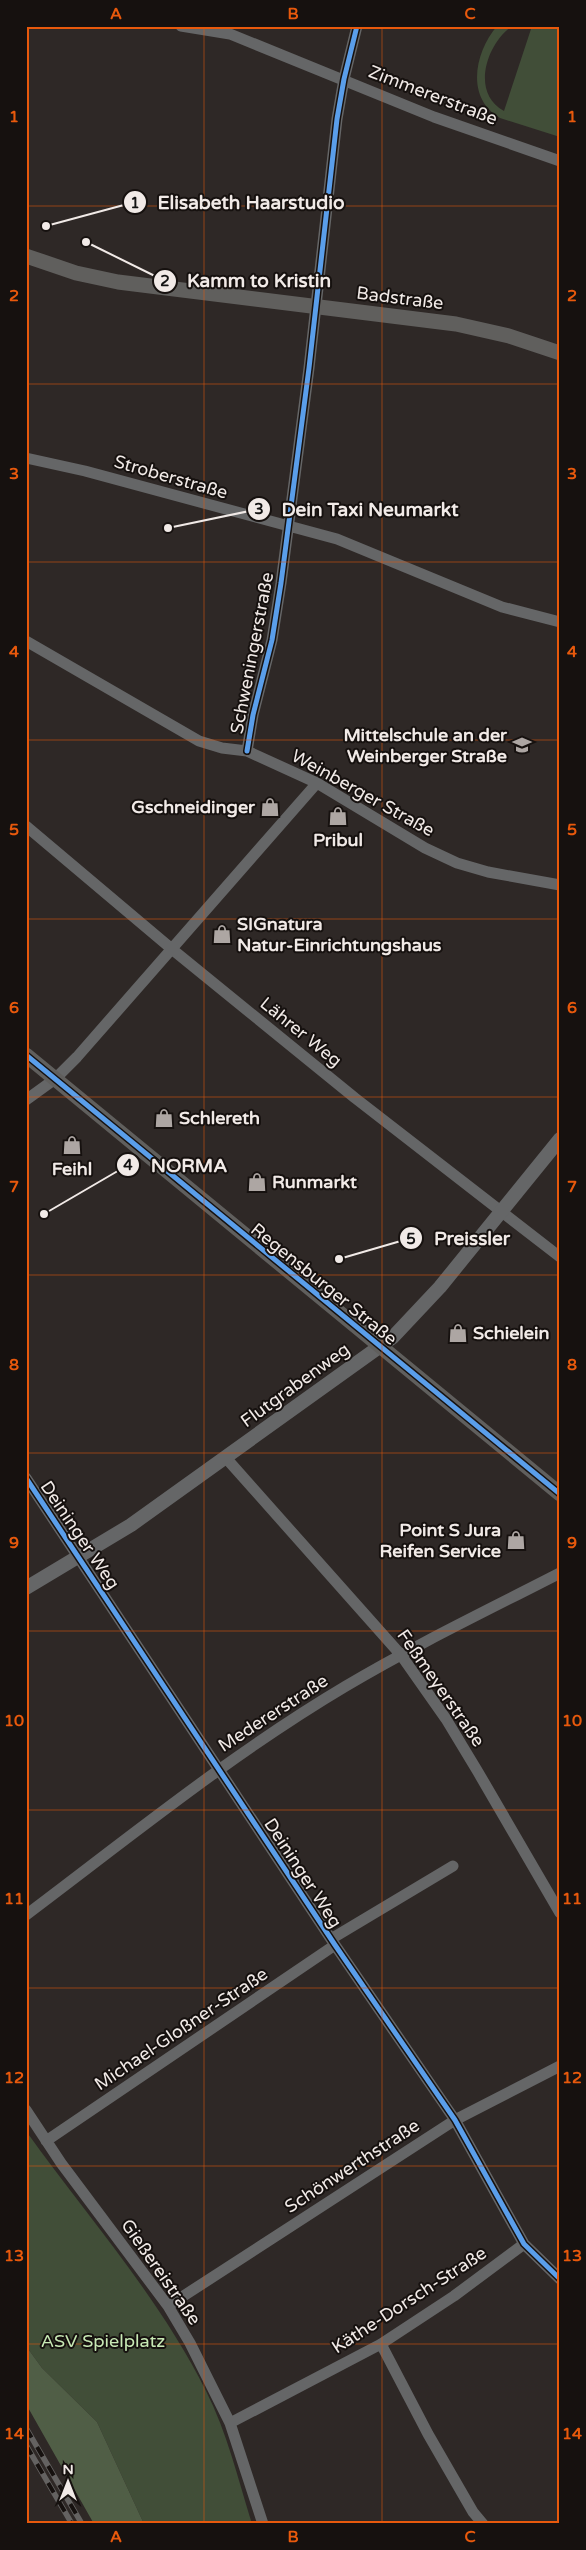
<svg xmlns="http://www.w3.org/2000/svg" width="586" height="2550" viewBox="0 0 586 2550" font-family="'Varela Round',sans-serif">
  <rect width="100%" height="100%" fill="#2e2826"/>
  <path fill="#414e38" d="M497,26H512C487,43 470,93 504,111L532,26H560V137L500,118C465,98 475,52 497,26Z
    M26,2131C87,2216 159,2297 206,2391C227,2432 238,2479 252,2524H144L97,2422L42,2368L26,2346Z"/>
  <path fill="#505e46" d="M26,2346L42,2368L97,2422L144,2524H94L26,2404Z"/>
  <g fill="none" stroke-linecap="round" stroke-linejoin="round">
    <path stroke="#656667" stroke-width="11" d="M181,26L230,34L434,117L560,161
      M26,458L85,471L337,539L502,607L560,622
      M26,641L199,741L222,748L247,751L317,783L425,848L457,863L488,872L560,885
      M247,751L253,715L272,640L281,583L309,368L337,119L344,79L357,26
      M26,826L173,950L355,1098L560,1257
      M26,1100L55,1079L77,1057L317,783
      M226,1458L401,1655L446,1719L478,1772L560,1913
      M26,1478L335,1945L455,2120L524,2244L560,2279
      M26,1915C131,1836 233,1753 346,1686C415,1645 488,1610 560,1573
      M331,1939L453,1866
      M26,2110L61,2163L168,2306L190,2343L230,2423L263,2524
      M46,2141L335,1945
      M168,2306L455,2120L560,2066
      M381,2344L428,2434L473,2512L483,2524
      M230,2423L381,2344L454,2296L524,2244"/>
    <path stroke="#656667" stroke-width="14" d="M26,1588L131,1525L393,1337L440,1287L560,1139"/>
    <path stroke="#605f5d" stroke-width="15" d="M26,256L76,273L118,282L456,324L509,336L560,353
      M26,1055L560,1494"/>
    <g stroke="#646261" stroke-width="5.5">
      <path id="rail" d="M26,2428L82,2524
        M26,2445L72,2524"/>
    </g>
    <use href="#rail" stroke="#16110f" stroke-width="4" stroke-dasharray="11" stroke-linecap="butt"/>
    <g stroke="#16110f" stroke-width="8">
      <path id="cycleway" d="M247,751L253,715L272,640L281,583L309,368L337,119L344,79L357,26
        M26,1055L560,1494
        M26,1478L335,1945L455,2120L524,2244L560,2279"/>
    </g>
    <use href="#cycleway" stroke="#5a9eea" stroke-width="5"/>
  </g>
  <path fill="none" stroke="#e8590c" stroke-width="1" stroke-opacity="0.55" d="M204,26V2524M382,26V2524M26,206H560M26,384H560M26,562H560M26,740H560M26,919H560M26,1097H560M26,1275H560M26,1453H560M26,1631H560M26,1810H560M26,1988H560M26,2166H560M26,2344H560"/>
  <defs>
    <g id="school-bare" transform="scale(1.5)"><path d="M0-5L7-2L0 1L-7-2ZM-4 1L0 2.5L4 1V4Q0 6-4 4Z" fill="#ada6a3" stroke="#16110f" stroke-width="2.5" paint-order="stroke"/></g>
    <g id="shop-bare" transform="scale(1.5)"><path d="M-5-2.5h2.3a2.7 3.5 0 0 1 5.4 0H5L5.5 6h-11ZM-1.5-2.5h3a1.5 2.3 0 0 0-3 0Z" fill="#ada6a3" stroke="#16110f" stroke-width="2.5" paint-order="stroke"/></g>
  </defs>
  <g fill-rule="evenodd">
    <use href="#school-bare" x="522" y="745"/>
    <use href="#shop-bare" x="270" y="807"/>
    <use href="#shop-bare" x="338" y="816"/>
    <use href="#shop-bare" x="222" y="934"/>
    <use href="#shop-bare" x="164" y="1118"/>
    <use href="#shop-bare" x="72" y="1145"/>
    <use href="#shop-bare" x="257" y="1182"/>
    <use href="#shop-bare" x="458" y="1333"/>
    <use href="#shop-bare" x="516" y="1540"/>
  </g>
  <g text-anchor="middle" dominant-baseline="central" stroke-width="4" stroke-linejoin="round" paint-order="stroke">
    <g font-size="18" fill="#f1eae7" stroke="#16110f">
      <text transform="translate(433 95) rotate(21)">Zimmererstraße</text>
      <text transform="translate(400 298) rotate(7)">Badstraße</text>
      <text transform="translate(171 477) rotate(16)">Stroberstraße</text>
      <text transform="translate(252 653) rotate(-79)">Schweningerstraße</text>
      <text transform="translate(363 793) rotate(29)">Weinberger Straße</text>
      <text transform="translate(301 1032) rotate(39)">Lährer Weg</text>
      <text transform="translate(324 1284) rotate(39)">Regensburger Straße</text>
      <text transform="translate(295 1385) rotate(-36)">Flutgrabenweg</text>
      <text transform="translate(80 1535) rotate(56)">Deininger Weg</text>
      <text transform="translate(441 1688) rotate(55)">Feßmeyerstraße</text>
      <text transform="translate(273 1713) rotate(-33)">Medererstraße</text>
      <text transform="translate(303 1873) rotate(57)">Deininger Weg</text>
      <text transform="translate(181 2029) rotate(-34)">Michael-Gloßner-Straße</text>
      <text transform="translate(352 2166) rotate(-33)">Schönwerthstraße</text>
      <text transform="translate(161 2272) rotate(55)">Gießereistraße</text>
      <text transform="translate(409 2300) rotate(-33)">Käthe-Dorsch-Straße</text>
    </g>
    <g font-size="18" font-weight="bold" fill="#f1eae7" stroke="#16110f" text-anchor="start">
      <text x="507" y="735" text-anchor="end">Mittelschule an der<tspan x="507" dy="21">Weinberger Straße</tspan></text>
      <text x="255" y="807" text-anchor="end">Gschneidinger</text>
      <text x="338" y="840" text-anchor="middle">Pribul</text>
      <text x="237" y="924">SIGnatura<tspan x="237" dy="21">Natur-Einrichtungshaus</tspan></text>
      <text x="179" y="1118">Schlereth</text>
      <text x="72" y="1169" text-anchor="middle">Feihl</text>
      <text x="272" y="1182">Runmarkt</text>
      <text x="473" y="1333">Schielein</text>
      <text x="501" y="1530" text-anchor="end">Point S Jura<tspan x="501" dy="21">Reifen Service</tspan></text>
    </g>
    <g font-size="18" fill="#c8e9b5" stroke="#16110f">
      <text x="103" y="2341">ASV Spielplatz</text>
    </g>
  </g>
  <path fill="none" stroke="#f1eae7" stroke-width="2" d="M46 226L135 202M86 242L165 281M168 528L259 509M44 1214L128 1165M339 1259L411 1238"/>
  <g fill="#f1eae7" stroke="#16110f" stroke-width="2">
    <circle cx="46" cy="226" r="5"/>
    <circle cx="86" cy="242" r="5"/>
    <circle cx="168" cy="528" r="5"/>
    <circle cx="44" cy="1214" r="5"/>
    <circle cx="339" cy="1259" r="5"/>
    <circle cx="135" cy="202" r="12"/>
    <circle cx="165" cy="281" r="12"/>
    <circle cx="259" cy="509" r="12"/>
    <circle cx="128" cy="1165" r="12"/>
    <circle cx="411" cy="1238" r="12"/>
  </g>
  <g font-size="15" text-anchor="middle" font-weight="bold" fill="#111">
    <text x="135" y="208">1</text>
    <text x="165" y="286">2</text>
    <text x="259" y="514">3</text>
    <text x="128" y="1170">4</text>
    <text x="411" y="1244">5</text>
  </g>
  <g font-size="19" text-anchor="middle" font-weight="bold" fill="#f1eae7" stroke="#16110f" stroke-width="4" stroke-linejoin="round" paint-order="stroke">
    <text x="251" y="209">Elisabeth Haarstudio</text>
    <text x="259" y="287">Kamm to Kristin</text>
    <text x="370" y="516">Dein Taxi Neumarkt</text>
    <text x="189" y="1172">NORMA</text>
    <text x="472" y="1245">Preissler</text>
  </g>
  <rect width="586" height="2550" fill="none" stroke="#16110f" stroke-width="55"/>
  <g transform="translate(68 2482)" stroke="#16110f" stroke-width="4" paint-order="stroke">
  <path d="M0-4L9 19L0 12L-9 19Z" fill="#f1eae7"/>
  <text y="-8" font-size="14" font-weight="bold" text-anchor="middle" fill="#f1eae7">N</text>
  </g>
  <rect x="28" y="28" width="530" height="2494" fill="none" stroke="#e8590c" stroke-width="2"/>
  <g font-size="16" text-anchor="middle" font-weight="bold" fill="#e8590c">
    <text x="116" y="19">A</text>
    <text x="293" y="19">B</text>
    <text x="470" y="19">C</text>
    <text x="14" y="122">1</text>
    <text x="572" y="122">1</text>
    <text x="14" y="301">2</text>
    <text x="572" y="301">2</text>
    <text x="14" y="479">3</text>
    <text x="572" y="479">3</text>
    <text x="14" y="657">4</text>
    <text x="572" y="657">4</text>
    <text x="14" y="835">5</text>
    <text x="572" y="835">5</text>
    <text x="14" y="1013">6</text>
    <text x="572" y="1013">6</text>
    <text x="14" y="1192">7</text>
    <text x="572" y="1192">7</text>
    <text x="14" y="1370">8</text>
    <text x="572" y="1370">8</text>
    <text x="14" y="1548">9</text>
    <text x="572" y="1548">9</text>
    <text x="14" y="1726">10</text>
    <text x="572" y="1726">10</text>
    <text x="14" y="1904">11</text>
    <text x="572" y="1904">11</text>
    <text x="14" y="2083">12</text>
    <text x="572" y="2083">12</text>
    <text x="14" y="2261">13</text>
    <text x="572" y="2261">13</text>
    <text x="14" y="2439">14</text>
    <text x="572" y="2439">14</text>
    <text x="116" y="2542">A</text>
    <text x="293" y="2542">B</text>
    <text x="470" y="2542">C</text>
  </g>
</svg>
